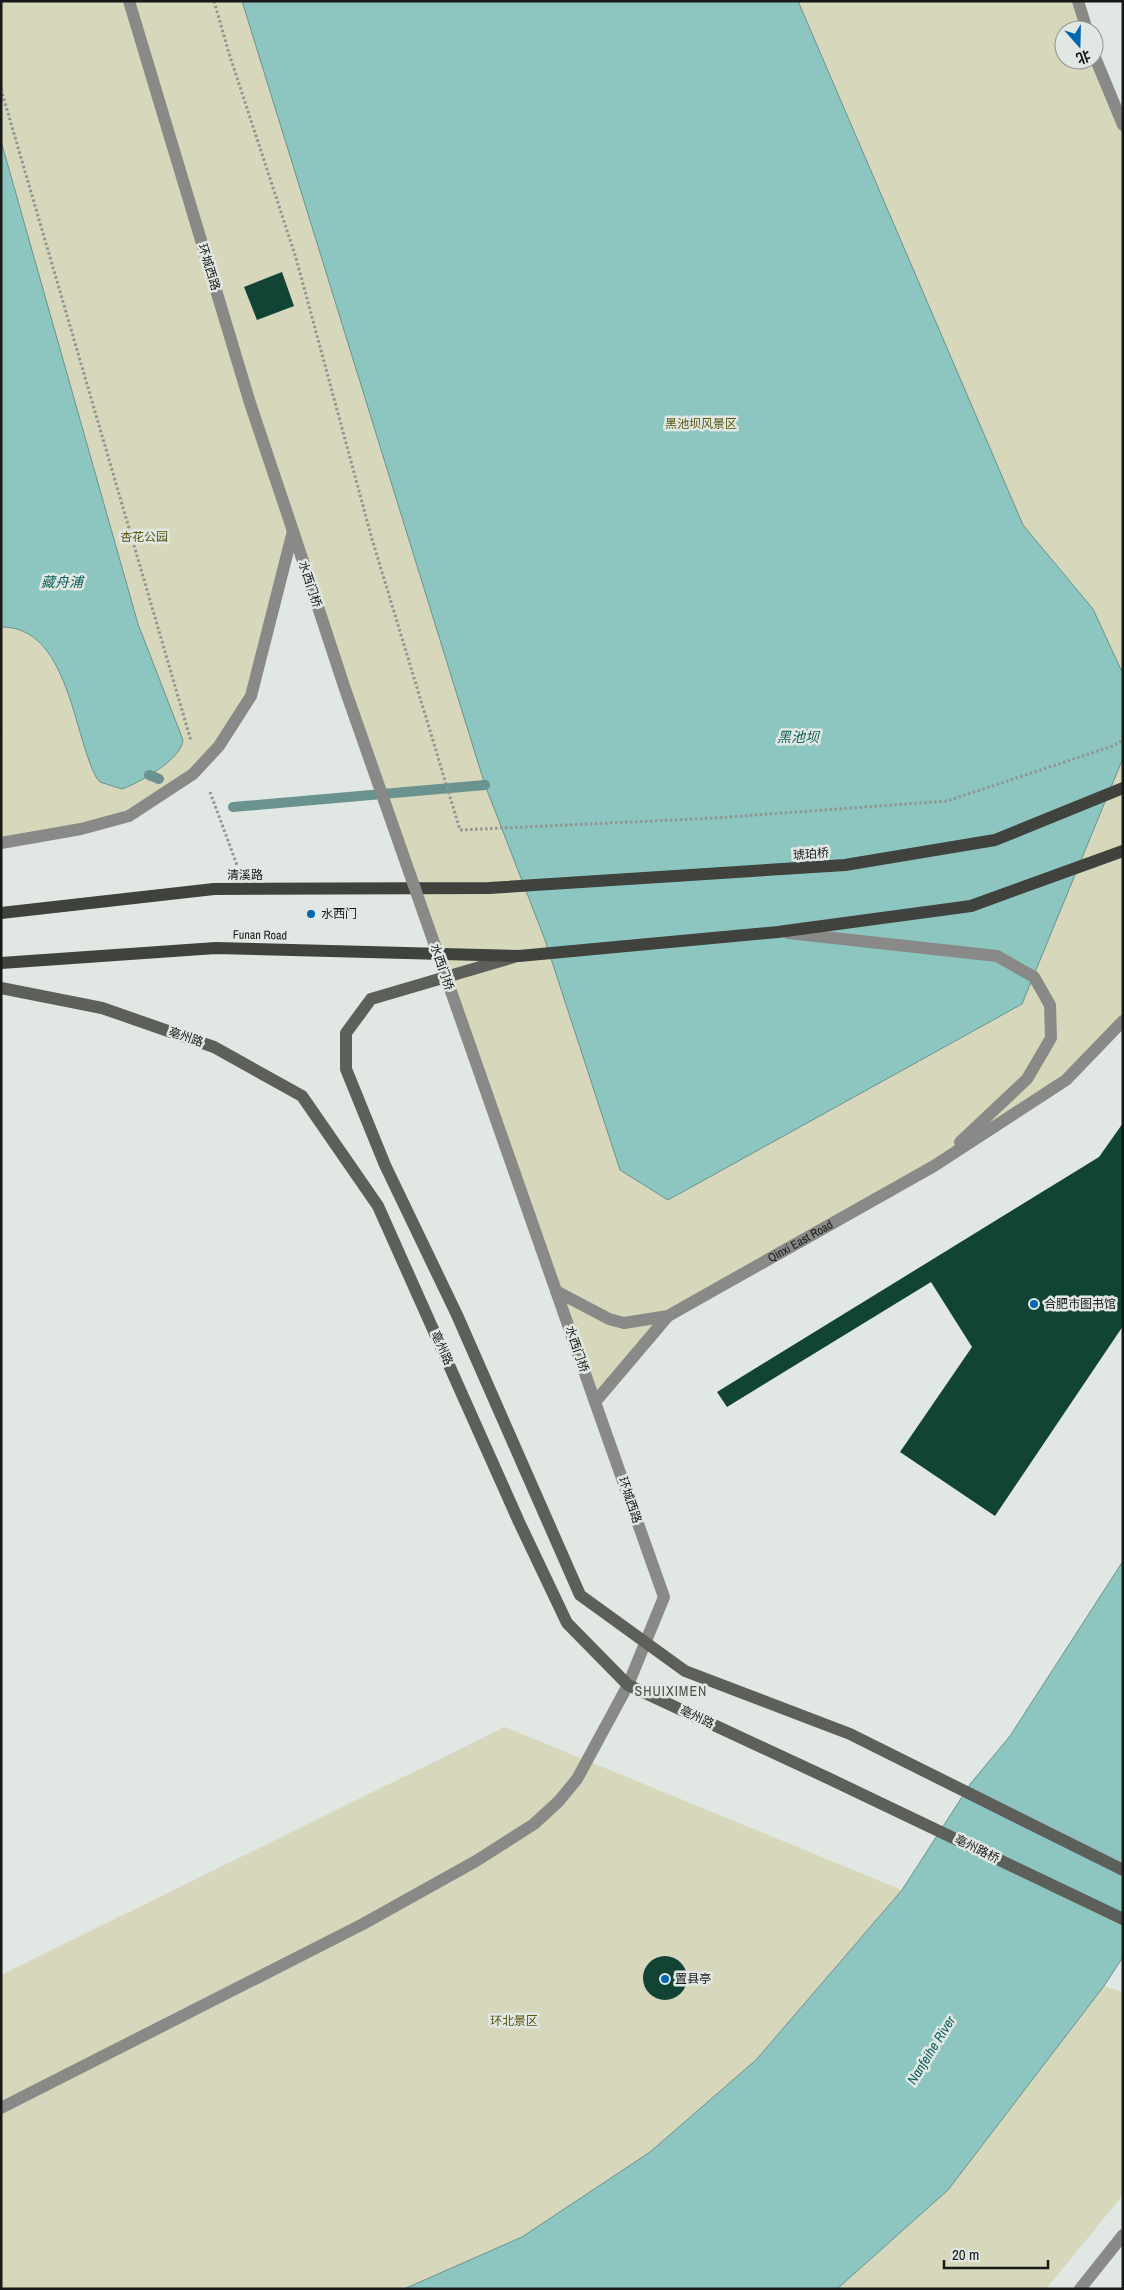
<svg xmlns="http://www.w3.org/2000/svg" width="1124" height="2290" viewBox="0 0 1124 2290" font-family="'Archivo Narrow','Noto Sans SC',sans-serif">
  <rect width="100%" height="100%" fill="#e1e7e2"/>
  <path fill="#d6d7bb" d="M1,1H1078L1087,30H1064V60H1094L1123,125V1021L1066,1080L934,1166L668,1316L595,1402L293,532L251,696L219,746L129,816L1,843Z
    M505,1727L902,1890L1104,1986L1123,1992V2195L1046,2289H1V1975Z"/>
  <path fill="#8dc6c1" stroke="#6a928e" d="M242,1H798L1023,525L1093,609L1123,674V758L1022,1004L668,1200L620,1170L545,940L485,785Z
    M1,141L138,624L183,740C182,759 139,783 122,789L100,782L96,777C73,733 68,626 1,627Z
    M1123,1561V1957L1104,1986L948,2190L837,2289H404L522,2237L650,2152L756,2060L902,1890L971,1783L1010,1736Z"/>
  <g fill="none" stroke-linecap="round" stroke-linejoin="round">
    <path stroke="#6a928e" stroke-width="10" d="M149,775L159,779
      M233,807L485,785"/>
  </g>
  <path fill="#114435" d="M282,272L294,306L257,320L244,287Z
    M1123,1123V1326L995,1516L900,1452L972,1347L931,1282L727,1407L717,1392L1099,1157Z
    M643 1978a22 22 0 1 1 44 0a22 22 0 1 1-44 0Z"/>
  <g fill="none" stroke-linecap="round" stroke-linejoin="round">
    <path stroke="#919692" stroke-width="3" stroke-dasharray="2.5 2.5" stroke-linecap="butt" d="M214,1L228,50L296,258L372,539L460,830L715,818L947,801L1113,746L1123,740
      M1,89L191,741
      M1,733V736
      M210,792L237,865"/>
    <path stroke="#898a87" stroke-width="12" d="M1078,1L1087,30
      M1094,55L1123,125"/>
    <g stroke="#898a87" stroke-width="12">
      <path d="M129,1L250,403L293,531"/>
      <path d="M788,933L997,956L1034,977L1050,1005L1051,1038L1027,1079L960,1142"/>
      <path id="s1" d="M556,1291L609,1319L624,1323L668,1316L934,1166L1066,1080L1123,1021"/>
      <path d="M1,2108L363,1924L476,1861L534,1824L559,1801L577,1779L628,1685L664,1597L595,1402L668,1316"/>
      <path d="M1080,2289L1123,2235"/>
    </g>
    <path stroke="#5d5f5b" stroke-width="12" d="M514,957L371,999L346,1033V1069L385,1165L457,1315L580,1595L685,1671L850,1734L1123,1870
      M1,988L102,1008L214,1047L302,1096L378,1206L519,1522L567,1623L628,1685L830,1779L1123,1919"/>
    <path stroke="#3f423d" stroke-width="12" d="M1,913L214,889L489,888L845,865L995,840L1123,788
      M1,963L216,948L519,956L778,932L971,906L1123,851"/>
    <path stroke="#898a87" stroke-width="12" d="M293,531L345,689L595,1402
      M1,843L81,829L129,816L193,774L219,746L251,696L293,531"/>
  </g>
  <g fill="#0066b2" stroke="#e1e7e2" stroke-width="2">
    <circle cx="311" cy="914" r="5"/>
    <circle cx="1034" cy="1304" r="5"/>
    <circle cx="665" cy="1979" r="5"/>
  </g>
  <g text-anchor="middle" dominant-baseline="central" stroke-width="5" stroke-linejoin="round" paint-order="stroke">
    <g font-size="12" fill="#171917" stroke="#e1e7e2">
      <text transform="translate(209 267) rotate(73)">环城西路</text>
      <text transform="translate(310 584) rotate(72)">水西门桥</text>
      <text transform="translate(811 854) rotate(-4)">琥珀桥</text>
      <text x="245" y="875">清溪路</text>
      <text transform="translate(260 935) rotate(1)">Funan Road</text>
      <text transform="translate(442 967) rotate(71)">水西门桥</text>
      <text transform="translate(186 1037) rotate(19)">亳州路</text>
      <text stroke="none"><textPath href="#s1" startOffset="272">Qinxi East Road</textPath></text>
      <text transform="translate(442 1348) rotate(66)">亳州路</text>
      <text transform="translate(577 1349) rotate(71)">水西门桥</text>
      <text transform="translate(630 1500) rotate(71)">环城西路</text>
      <text transform="translate(697 1717) rotate(25)">亳州路</text>
      <text transform="translate(977 1849) rotate(26)">亳州路桥</text>
    </g>
    <g font-size="12" fill="#57570e" stroke="#e1e7e2">
      <text x="701" y="424">黑池坝风景区</text>
      <text x="144" y="537">杏花公园</text>
      <text x="514" y="2021">环北景区</text>
    </g>
    <g font-size="12" fill="#171917" stroke="#e1e7e2" text-anchor="start">
      <text x="321" y="914">水西门</text>
      <text x="1044" y="1304">合肥市图书馆</text>
      <text x="675" y="1979">置县亭</text>
    </g>
    <g font-size="14" font-style="italic" fill="#0f5f5b" stroke="#e1e7e2">
      <text x="62" y="582">藏舟浦</text>
      <text x="798" y="737">黑池坝</text>
      <text transform="translate(931 2050) rotate(-58)">Nanfeihe River</text>
    </g>
    <g font-size="14" letter-spacing="1" fill="#4c514c" stroke="#e1e7e2">
      <text x="671" y="1691">SHUIXIMEN</text>
    </g>
  </g>
  <rect width="1124" height="2290" fill="none" stroke="#171917" stroke-width="5"/>
  <g transform="translate(1079 45) rotate(160)"><circle r="24" fill="#e1e7e2" stroke="#909591"/>
  <path d="M0-4L9 19L0 12L-9 19Z" fill="#0066b2"/>
  <text y="-8" font-size="14" font-weight="bold" text-anchor="middle" fill="#171917">北</text>
  </g>
  <path d="M944 2260v8h104v-8" fill="none" stroke="#171917" stroke-width="2.5"/>
  <text x="952" y="2260" font-size="15" fill="#171917" stroke="#e1e7e2" stroke-width="4" paint-order="stroke">20 m</text>
</svg>
